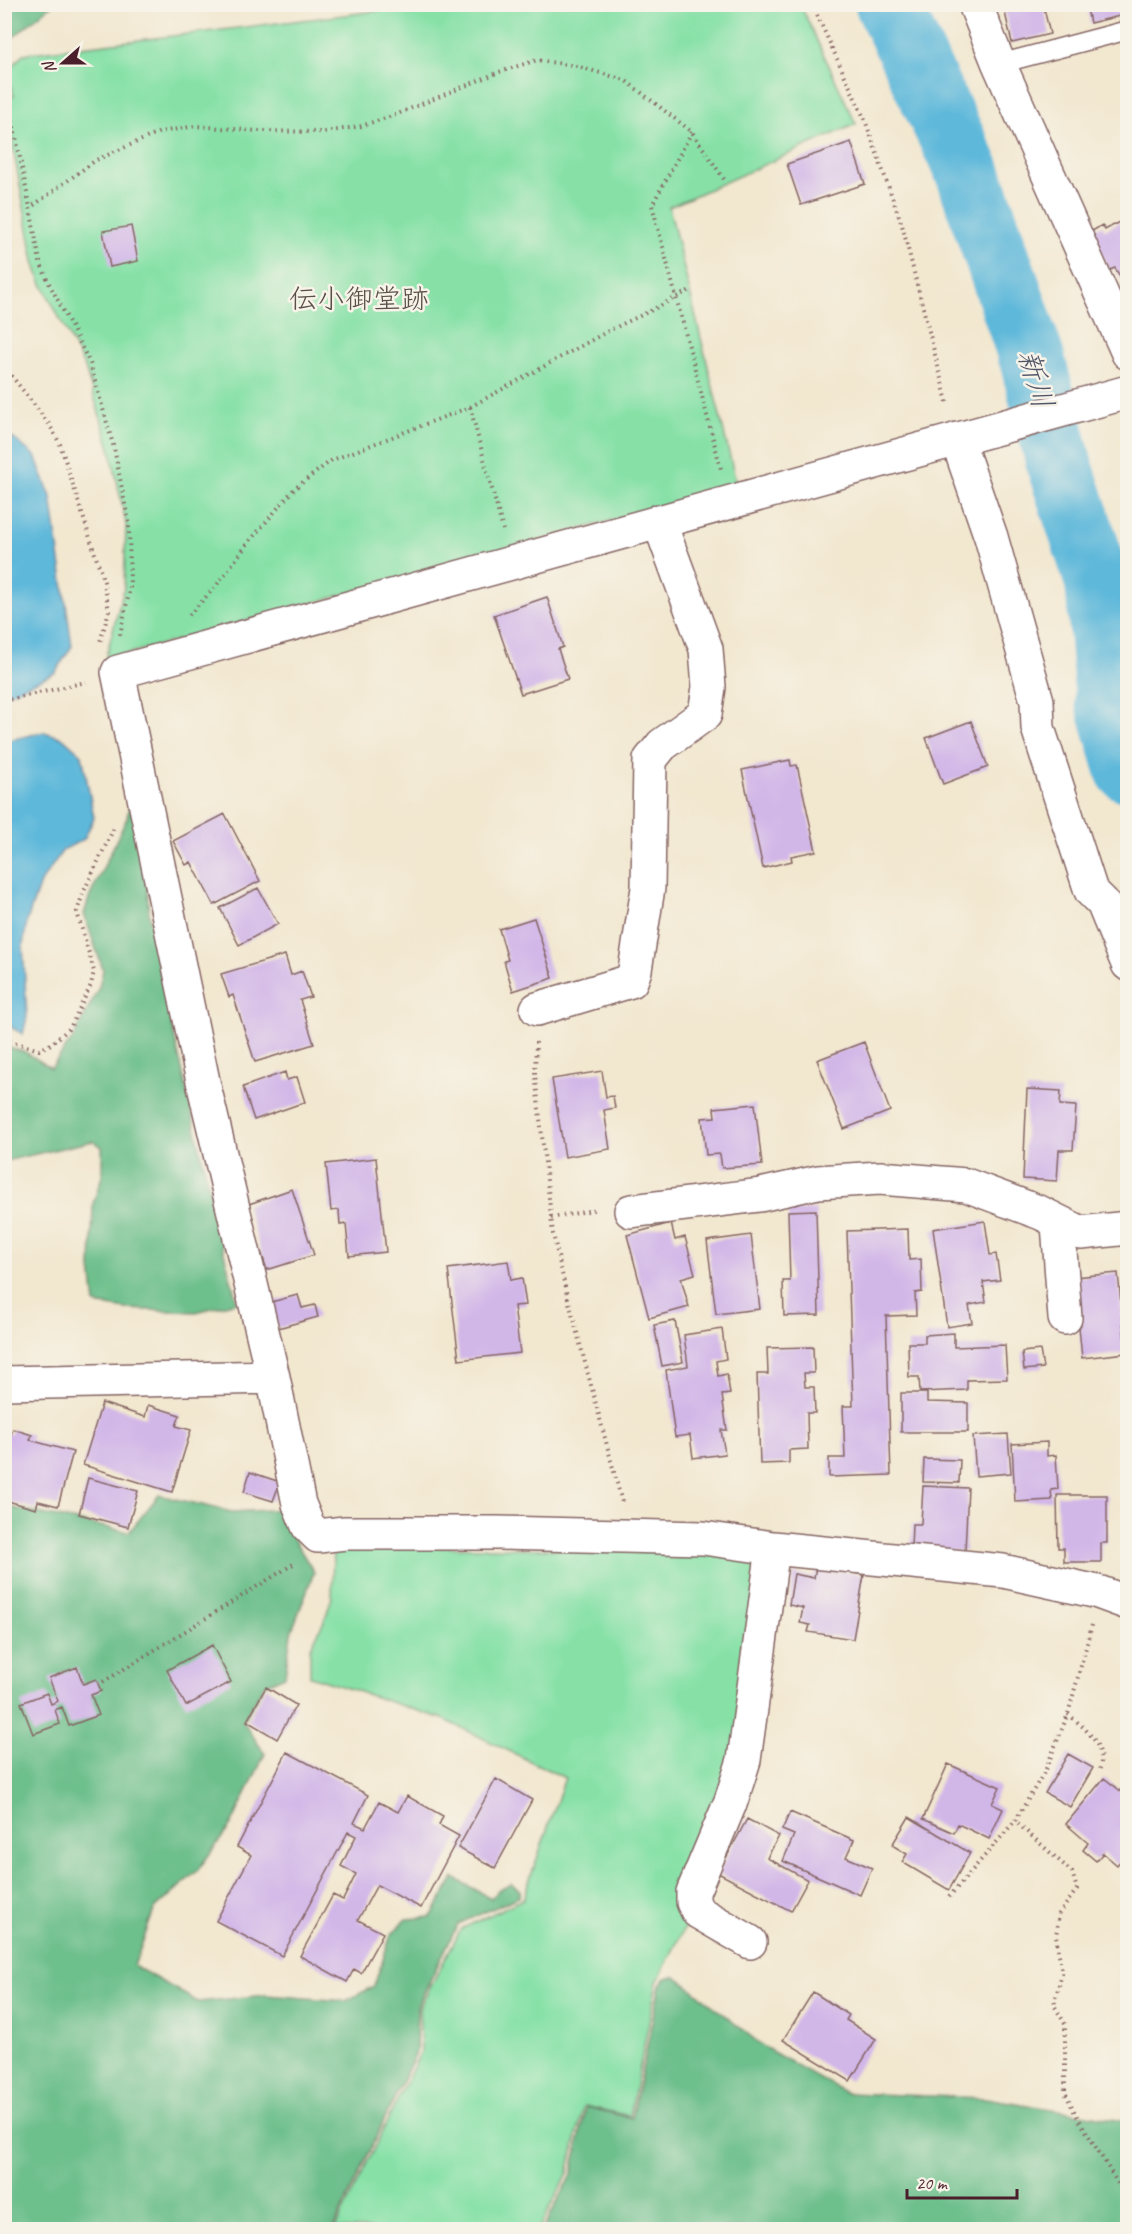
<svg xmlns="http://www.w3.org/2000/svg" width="1132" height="2234" viewBox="0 0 1132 2234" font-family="Caveat,'Klee One',sans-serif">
  <rect width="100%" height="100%" fill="#f7f3e8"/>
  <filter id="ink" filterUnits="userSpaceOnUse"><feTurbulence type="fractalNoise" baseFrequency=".0167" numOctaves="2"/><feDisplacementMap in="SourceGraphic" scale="12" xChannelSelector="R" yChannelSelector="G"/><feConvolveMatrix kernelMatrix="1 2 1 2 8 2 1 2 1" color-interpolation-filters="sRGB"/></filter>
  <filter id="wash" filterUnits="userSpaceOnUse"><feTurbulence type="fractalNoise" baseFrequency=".008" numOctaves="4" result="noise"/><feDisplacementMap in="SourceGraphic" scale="24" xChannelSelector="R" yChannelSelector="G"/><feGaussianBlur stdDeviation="1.35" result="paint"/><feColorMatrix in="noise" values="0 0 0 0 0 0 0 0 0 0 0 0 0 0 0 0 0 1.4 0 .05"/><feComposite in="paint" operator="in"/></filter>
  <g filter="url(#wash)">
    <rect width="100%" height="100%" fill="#f2e7cf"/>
    <path fill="#87e1a7" stroke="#688069" stroke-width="1.5" d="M800,4L856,124L669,207L737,486L105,660L124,588L126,524L110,448L85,368L41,282L34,262L4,98L14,96L8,78L13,66L23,54L377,11L396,5Z
      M345,1546L697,1551L763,1562L737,1757L692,1913L657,1982L630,2116L584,2106L568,2173L539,2229H335L421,2051L419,2008L461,1929L523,1899L565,1778L443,1719L310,1676V1649L325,1619L332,1597L333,1554Z"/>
    <path fill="#6dbf8c" stroke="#5c6f5c" stroke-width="1.5" d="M5,4H52V5L5,44Z
      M130,799L145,857L149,913L164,991L223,1249L237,1302L196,1312L126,1309L95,1304L91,1268L93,1204L102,1176V1147L93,1141L5,1161L4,1046L25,1052L51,1068L74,1037L99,987L103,970L84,914L89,898L127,818Z
      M159,1495L232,1512L287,1509L294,1540L314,1572L291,1633L285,1676L264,1685L243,1721L265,1754L231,1825L198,1870L154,1910L134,1966L198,2002L266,1995L346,2001L374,1986L391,1935L407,1919L431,1917L454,1878L491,1898L499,1890L511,1884L520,1890L519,1897L458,1924L417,2007L416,2052L333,2229H5L4,1506L129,1532Z
      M676,1976L764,2047L846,2093L986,2098L1123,2121L1127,2120V2229H543L572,2173L586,2107L632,2118L660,1985L665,1978Z"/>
    <path fill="#5db8da" stroke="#546c82" stroke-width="1.5" d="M4,431L35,456L51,497L72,646L55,673L5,695Z
      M44,732L63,738L82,755L94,818L84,839L63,850L40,883L27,921L23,945L27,1017L23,1034L5,1024V741Z"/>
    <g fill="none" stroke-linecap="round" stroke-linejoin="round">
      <path stroke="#5db8da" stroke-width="66" d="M888,4L968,172L1032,359L1060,467L1098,582L1108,701L1128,769"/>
    </g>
    <g id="blocks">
      <path fill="#d1b6e8" d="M1003,4H1043L1050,34L1012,43Z
        M1086,4H1125L1128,14L1090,23Z
        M851,142L865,184L801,205L787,164Z
        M1128,217V290L1115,268L1110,270L1089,233L1102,225L1105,230Z
        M131,226L138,261L110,267L103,231Z
        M547,597L563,647L558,649L568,679L521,694L494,615Z
        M971,721L988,767L943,784L926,738Z
        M790,760L791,766L797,765L816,851L791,856L792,861L763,868L742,770Z
        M225,814L260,881L214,905L191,862L186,865L173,841Z
        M258,888L278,924L239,945L220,908Z
        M534,918L553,978L513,991L504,961L508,960L499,929Z
        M285,955L291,975L302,971L311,997L300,1000L314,1044L255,1062L233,995L229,997L221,974Z
        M864,1042L890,1111L844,1129L817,1060Z
        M602,1071L606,1097L613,1096L615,1108L604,1110L610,1149L565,1157L552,1079Z
        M285,1072L287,1080L297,1077L305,1102L254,1120L243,1087Z
        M1027,1089L1061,1091L1060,1105L1076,1106L1073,1150H1059L1057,1181L1023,1179Z
        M755,1104L762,1165L722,1168L720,1154L706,1155L702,1118L715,1117L714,1108Z
        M376,1158L386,1252L349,1256L346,1224L340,1225L339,1210L331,1211L326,1164Z
        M292,1189L314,1255L267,1270L246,1205Z
        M816,1210L819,1315L784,1316L783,1281H790L788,1211Z
        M985,1221L990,1255L996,1254L1000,1280L983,1282L986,1302L969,1305L972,1323L947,1327L933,1229Z
        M671,1223L675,1240L685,1237L695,1274L681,1278L689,1307L649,1318L627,1235Z
        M908,1229L909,1260L921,1259L922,1292L915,1293L916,1315L886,1316L891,1475L829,1477V1458H845L843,1406H853L847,1231Z
        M751,1235L760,1309L716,1314L707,1241Z
        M508,1261L511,1280L522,1278L526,1305L514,1306L520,1353L459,1360L448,1269Z
        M1118,1273L1126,1353L1082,1358L1074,1277Z
        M298,1295L302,1308L315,1305L318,1317L278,1328L271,1302Z
        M675,1321L683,1362L662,1366L654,1325Z
        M722,1329L726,1359L716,1361L718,1376L727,1374L730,1394L722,1395L727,1430H721L725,1454L693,1458L690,1435L675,1437L666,1370L688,1366L684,1335Z
        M954,1333V1347L1005,1345L1007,1379L967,1380V1390L920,1392L919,1377H909L908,1343H925V1335Z
        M813,1347L814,1373H804L805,1387H814L815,1413H807L808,1449L789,1450V1463L760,1464L757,1374H768L767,1348Z
        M1040,1350L1043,1368L1024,1370L1022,1352Z
        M901,1393H927V1402L968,1403V1432H901Z
        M102,1403L145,1417L148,1405L180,1415L176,1426L191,1430L172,1492L83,1465Z
        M13,1429L32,1435L30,1440L73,1452L58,1506L38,1501L36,1509L4,1500V1432L11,1434Z
        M1008,1434L1011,1473L976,1476L973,1436Z
        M1047,1442V1456L1056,1455L1058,1489L1051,1490L1052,1500L1015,1502L1012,1444Z
        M924,1459L960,1460L959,1483L923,1482Z
        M250,1472L280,1482L273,1501L244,1492Z
        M88,1478L138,1491L128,1527L79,1514Z
        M923,1486L968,1488L965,1551L911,1549L912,1524H921Z
        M1057,1495H1107V1543H1101V1562H1064V1548H1058Z
        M816,1566L864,1575L853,1639L808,1632L810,1625L800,1623L803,1608L789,1605L794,1574L814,1578Z
        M212,1645L231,1682L186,1706L167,1670Z
        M77,1667L83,1684L96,1679L101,1691L91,1695L99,1715L69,1726L62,1707L55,1710L60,1724L33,1734L21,1703L47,1693L51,1704L58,1701L49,1678Z
        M266,1687L296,1705L277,1739L247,1721Z
        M287,1752L368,1795L354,1823L365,1828L379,1802L398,1812L407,1796L443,1816L439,1825L459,1836L421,1908L377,1885L358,1920L383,1933L361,1973L354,1969L347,1982L300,1956L333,1895L343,1900L356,1874L341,1866L356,1836L348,1832L282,1956L216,1921L251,1855L237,1847Z
        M1068,1754L1093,1768L1070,1807L1045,1793Z
        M948,1764L1000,1787L992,1804L1003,1809L989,1839L958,1824L954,1833L923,1819Z
        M1104,1778L1128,1797V1862L1123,1858L1117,1865L1103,1853L1096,1861L1083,1850L1088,1843L1066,1824Z
        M496,1779L532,1800L495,1868L458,1848Z
        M790,1812L854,1840L846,1857L872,1868L860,1895L783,1861L794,1835L782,1830Z
        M909,1817L970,1853L949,1890L902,1862L907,1854L892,1845Z
        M747,1819L779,1836L767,1858L808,1880L791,1911L718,1873Z
        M813,1992L849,2015L846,2020L876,2039L850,2081L783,2040Z"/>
    </g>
  </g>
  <g filter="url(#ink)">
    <use href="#blocks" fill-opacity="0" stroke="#856564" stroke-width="1.5"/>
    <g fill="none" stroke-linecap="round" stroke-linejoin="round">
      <g stroke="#856564" stroke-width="21">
        <path id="service" d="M999,64L1128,30"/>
      </g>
      <g stroke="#856564" stroke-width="36">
        <path id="minor" d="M975,4L999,64L1128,353
          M1128,392L118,672L204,1086L273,1377L299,1504L308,1526L318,1536L345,1533H499L703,1538L773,1548L1003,1571L1098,1592L1128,1603
          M957,439L991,537L1037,701L1038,728L1091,891L1103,903L1128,964
          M537,1009L631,981L635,970L648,888L650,760L662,745L705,714L709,687L706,649L659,521
          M631,1211L760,1195L818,1182L880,1178L966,1185L1041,1213L1081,1233L1128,1228
          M1058,1224L1065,1318
          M4,1383L273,1377
          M750,1942L698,1912L693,1902V1892L731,1801L744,1760L773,1548"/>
      </g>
      <path stroke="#856564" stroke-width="4" stroke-dasharray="1.5 4.5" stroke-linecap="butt" d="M812,4L865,120L902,225L948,406
        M4,86L8,97L30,208
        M692,132L652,205L721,469
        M4,366L49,424L60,444L104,582L109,611L100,642
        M470,407L503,530
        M189,615L216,586L249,542L294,489L332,460L470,407L610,330L650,311L690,290
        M120,635L130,588L129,524L114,448L90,363L47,279L40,262L30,208L96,160L160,132L196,126L258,131L326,132L361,126L395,115L499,72L537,60L576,66L625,80L692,132L726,182
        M4,701L86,682
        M4,1039L39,1050L51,1044L70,1028L91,985L94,971L77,912L83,893L114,828
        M536,1042L535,1074L553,1234L566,1291L622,1502
        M551,1218L598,1209
        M1092,1625L1068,1714L1045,1771L1015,1821L1072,1872L1077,1889L1059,1914L1056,1936L1062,1973L1054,2005L1065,2024V2092L1075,2113L1128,2200
        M103,1682L295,1563
        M1068,1714C1085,1728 1108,1747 1099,1771
        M949,1897L1015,1821"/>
      <use href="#service" stroke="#fff" stroke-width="18"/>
      <use href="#minor" stroke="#fff" stroke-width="33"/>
    </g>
  </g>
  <g text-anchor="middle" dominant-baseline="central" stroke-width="5" stroke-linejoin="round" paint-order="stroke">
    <g font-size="28" fill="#59504a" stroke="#f7f3e8">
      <text x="359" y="298">伝小御堂跡</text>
    </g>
    <g font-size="30" font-style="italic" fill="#515568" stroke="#f7f3e8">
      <text transform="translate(1036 379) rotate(74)">新川</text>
    </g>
  </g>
  <rect width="1132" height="2234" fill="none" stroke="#f7f3e8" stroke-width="24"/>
  <g transform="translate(63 63) rotate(249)" stroke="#f7f3e8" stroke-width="4.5" paint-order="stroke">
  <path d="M0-4.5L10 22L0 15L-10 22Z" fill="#4a1f2b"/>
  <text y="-9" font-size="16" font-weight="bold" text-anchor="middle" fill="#4a1f2b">N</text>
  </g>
  <path d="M907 2189v9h110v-9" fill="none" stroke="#4a1f2b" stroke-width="3"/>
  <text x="916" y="2189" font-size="18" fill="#4a1f2b" stroke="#f7f3e8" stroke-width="4.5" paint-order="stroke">20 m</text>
</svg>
